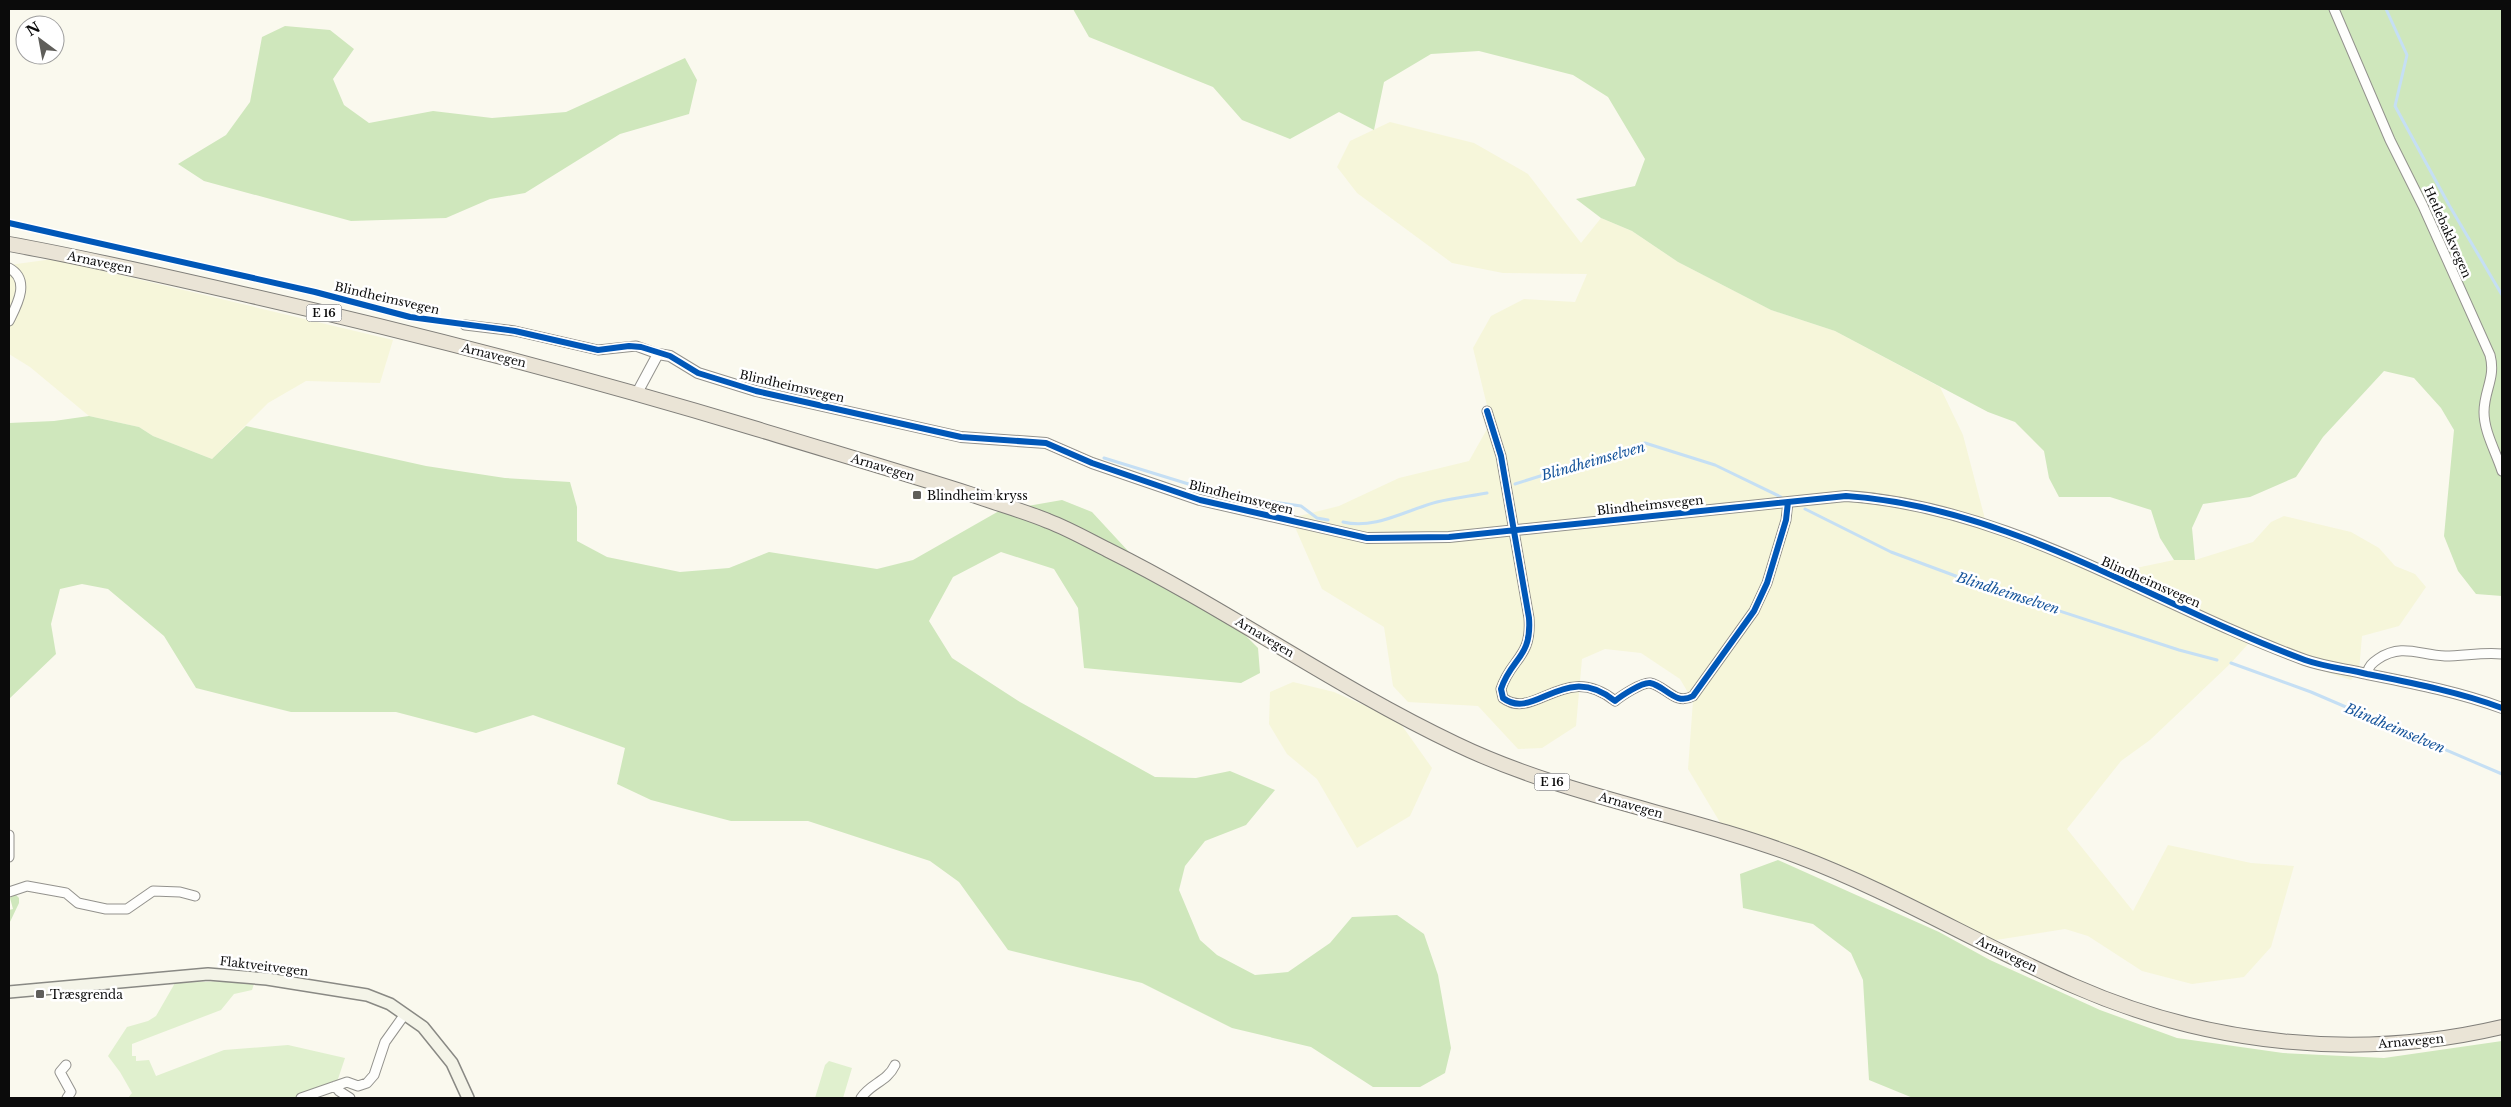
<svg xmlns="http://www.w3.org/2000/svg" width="2511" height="1107" viewBox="0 0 2511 1107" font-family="'Libre Baskerville',serif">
  <rect width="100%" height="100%" fill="#faf9ee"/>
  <path fill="#f6f6da" d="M1390,122L1474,143L1528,174L1581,243L1601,218L1632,231L1678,262L1771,310L1835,331L1940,387L1963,435L1985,519L2033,537L2112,573L2174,560H2195L2253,542L2271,522L2284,516L2351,532L2379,548L2395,566L2415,574L2426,587L2399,626L2362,636L2359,671L2351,680L2294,662L2248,644L2231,663L2150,740L2121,761L2067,829L2133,911L2168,845L2251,863L2294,866L2271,947L2244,977L2192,984L2142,971L2088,936L2065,929L1996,940L1970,933L1721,824L1688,769L1693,701L1680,679L1641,653L1605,649L1582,659L1576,726L1542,748L1518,749L1478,706L1408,702L1393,686L1384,627L1322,589L1291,518L1339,506L1399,478L1469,461L1491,422L1473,348L1491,316L1524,299L1575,302L1587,274L1503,273L1452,263L1357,193L1337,167L1350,141Z
    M53,259L393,340L380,383L306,381L268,403L212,459L153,436L139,427L89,416L30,367L9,354V265Z
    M1293,682L1334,692L1398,720L1432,768L1410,816L1357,848L1317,779L1287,754L1269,724L1270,692Z"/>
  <path fill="#e0f0ce" d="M223,981L254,984L252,990L234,994L221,1010L132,1044V1056H136V1061L149,1060L156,1076L224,1050L288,1045L345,1058L337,1082L299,1098H128L132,1093L120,1072L108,1056L127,1027L148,1021L156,1016L175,983Z
    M829,1061L852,1068L843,1098H815L825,1065Z"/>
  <path fill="#cfe7bc" d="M1073,9H2502V596L2476,594L2458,571L2444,536L2454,430L2441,408L2414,378L2384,371L2323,437L2296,477L2250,497L2203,504L2192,528L2195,560H2174L2160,538L2151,510L2110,497H2059L2049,478L2044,451L2015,422L1988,412L1835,331L1771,310L1678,262L1632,231L1601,218L1576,199L1635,186L1645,159L1608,97L1573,75L1479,51L1431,54L1384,82L1374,130L1339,112L1290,139L1242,120L1213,87L1089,37Z
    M285,26L330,30L354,49L333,79L344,105L369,123L433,111L492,118L566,112L685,58L697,80L689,114L620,134L525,193L490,199L446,218L351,221L204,181L178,164L226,135L250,102L262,37Z
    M89,416L139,427L153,436L212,459L246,426L426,466L505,478L570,482L577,507V541L607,557L680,572L729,568L769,552L877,569L913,560L999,511L1062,500L1092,512L1129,552L1179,593L1237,627L1258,648L1260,673L1241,683L1084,668L1078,608L1054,569L1001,552L953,577L929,621L952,658L1020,702L1155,777L1196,778L1230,771L1275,790L1246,825L1205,841L1185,866L1179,890L1200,940L1217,955L1255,975L1288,972L1330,943L1352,917L1397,915L1424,934L1438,975L1451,1048L1445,1073L1420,1087H1373L1311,1047L1232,1028L1142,983L1008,950L959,882L930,861L808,821H731L651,800L617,784L625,748L533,715L476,733L396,712H291L196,688L164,636L108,589L82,584L60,589L51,624L56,654L9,699V423L54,421Z
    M1778,860L1939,932L1990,960L2100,1010L2177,1038L2283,1053L2384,1058L2502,1041V1098H1913L1869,1080L1863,980L1851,953L1813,924L1743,908L1740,874Z
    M15,894L19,898V903L9,924V910L13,909L10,898Z"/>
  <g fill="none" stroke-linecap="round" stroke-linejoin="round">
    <path stroke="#c5dff4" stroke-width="3" d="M2386,9L2407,55L2395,106L2449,205L2502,295
      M1104,458L1195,486
      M1515,484L1645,443L1715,465L1781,497
      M1213,493L1301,506L1317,518L1328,520
      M1805,509L1891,552L1980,585L2179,650L2217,660
      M1343,522C1375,530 1406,510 1437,502C1454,498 1471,496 1487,493
      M2231,663L2311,692L2502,774"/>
    <g stroke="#93928d" stroke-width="11">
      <path id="minor" d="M2334,9L2390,140L2423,206L2490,355C2496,378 2484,390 2484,412C2484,432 2496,452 2502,471
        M9,268C31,280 17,305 9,321
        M465,325L515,331L598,350L636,346L658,354
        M1487,411L1501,456L1529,618C1532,658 1511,658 1501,689L1503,698C1535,722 1564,660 1615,701C1621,696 1642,682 1650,683C1666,686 1675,706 1693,696L1754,611L1767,583L1786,520L1788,502
        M2367,673C2369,666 2372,663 2378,659C2402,643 2419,655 2445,656C2464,656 2483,652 2502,654
        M9,835V857
        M9,892L27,886L66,893L78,903L106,909H127L153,891L180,892L195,896
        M66,1065L60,1072L71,1092L67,1098
        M335,1086L339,1091L350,1098
        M301,1098L347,1082L358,1086L367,1083L374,1075L385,1042L405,1014
        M861,1098C871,1083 887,1082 895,1065"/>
    </g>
    <g stroke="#93928d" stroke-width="12">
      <path id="tertiary" d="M637,393L658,354L670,356L698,373L756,391L961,437L1046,443L1092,463L1200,500L1367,538L1449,537L1846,496C2011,507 2152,604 2305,660C2325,667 2346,669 2367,674C2412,683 2459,692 2502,708"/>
    </g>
    <g stroke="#898984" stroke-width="14">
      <path id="secondary" d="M9,992L208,974L267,979L367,995L390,1004L423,1027L452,1063L468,1098"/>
    </g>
    <g stroke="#807f7a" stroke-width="16">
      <path id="trunk" d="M9,244C87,258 165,276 243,294C416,333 587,378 757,429C829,451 901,472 973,495C998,504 1024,511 1048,521C1069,529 1088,540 1108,550C1227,609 1336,687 1456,744C1564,796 1685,814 1797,856C1893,892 1980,945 2074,986C2208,1045 2358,1061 2502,1027"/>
    </g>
    <use href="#minor" stroke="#fefefc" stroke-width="9"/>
    <use href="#tertiary" stroke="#fefefc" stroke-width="10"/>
    <use href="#secondary" stroke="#f4f4e8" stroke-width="11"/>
    <use href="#trunk" stroke="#eae4d6" stroke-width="14"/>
    <g stroke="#fff" stroke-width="9">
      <path id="cycleway" d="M9,223L315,292L410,317L515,331L598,350L629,346L641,347L670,356L698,373L756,391L961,437L1046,443L1092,463L1200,500L1367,538L1449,537L1846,496C2011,507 2152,604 2305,660C2325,667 2346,669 2367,674C2412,683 2459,692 2502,708
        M1487,411L1501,456L1529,618C1532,658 1511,658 1501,689L1503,698C1535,722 1564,660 1615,701C1621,696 1642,682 1650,683C1666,686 1675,706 1693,696L1754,611L1767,583L1786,520L1788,502"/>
    </g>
    <use href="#cycleway" stroke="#0057b8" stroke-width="6"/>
  </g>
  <g fill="#5f5e5a" stroke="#fff" stroke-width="2">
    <rect x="912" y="490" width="10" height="10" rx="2.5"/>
    <rect x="35" y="989" width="10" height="10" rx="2.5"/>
  </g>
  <g text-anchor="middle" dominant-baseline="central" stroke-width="5" stroke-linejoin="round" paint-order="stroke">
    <g fill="#fff" stroke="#545454" stroke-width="1">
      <rect x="306.5" y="304.5" width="35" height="17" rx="4"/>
      <rect x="1534.5" y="773.5" width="35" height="17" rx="4"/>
    </g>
    <g font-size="11" font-weight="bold" fill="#0b0b0b">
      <text x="324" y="313">E 16</text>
      <text x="1552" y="782">E 16</text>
    </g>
    <g font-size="12" fill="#0b0b0b" stroke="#fff">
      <text transform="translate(2448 232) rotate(66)">Hetlebakkvegen</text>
      <text transform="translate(100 262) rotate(12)">Arnavegen</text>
      <text transform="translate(387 298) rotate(13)">Blindheimsvegen</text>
      <text transform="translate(494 355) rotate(14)">Arnavegen</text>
      <text transform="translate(792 386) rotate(13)">Blindheimsvegen</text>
      <text transform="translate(883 467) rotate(17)">Arnavegen</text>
      <text transform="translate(1241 497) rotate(14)">Blindheimsvegen</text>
      <text transform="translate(1650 505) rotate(-6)">Blindheimsvegen</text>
      <text transform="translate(2151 582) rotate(24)">Blindheimsvegen</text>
      <text transform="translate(1265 637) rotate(31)">Arnavegen</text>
      <text transform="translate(1631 805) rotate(16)">Arnavegen</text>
      <text transform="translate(2007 954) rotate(26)">Arnavegen</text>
      <text transform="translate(264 966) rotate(7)">Flaktveitvegen</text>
      <text transform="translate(2411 1041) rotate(-5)">Arnavegen</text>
    </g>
    <g font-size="12" fill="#0b0b0b" stroke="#fff" text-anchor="start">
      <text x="927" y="495">Blindheim kryss</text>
      <text x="50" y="994">Træsgrenda</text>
    </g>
    <g font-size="14" font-style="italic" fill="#16549b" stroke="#fff">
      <text transform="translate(1593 461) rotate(-16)">Blindheimselven</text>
      <text transform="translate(2008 593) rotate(18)">Blindheimselven</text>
      <text transform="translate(2395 728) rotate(23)">Blindheimselven</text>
    </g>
  </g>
  <rect width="2511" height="1107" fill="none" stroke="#0b0b0b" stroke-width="20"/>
  <g transform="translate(40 40) rotate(328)"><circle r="24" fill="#ffffff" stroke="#9d9d9d"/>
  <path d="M0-4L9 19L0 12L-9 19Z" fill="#5f5e5a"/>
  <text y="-8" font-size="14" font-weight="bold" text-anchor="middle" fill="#0b0b0b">N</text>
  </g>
</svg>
